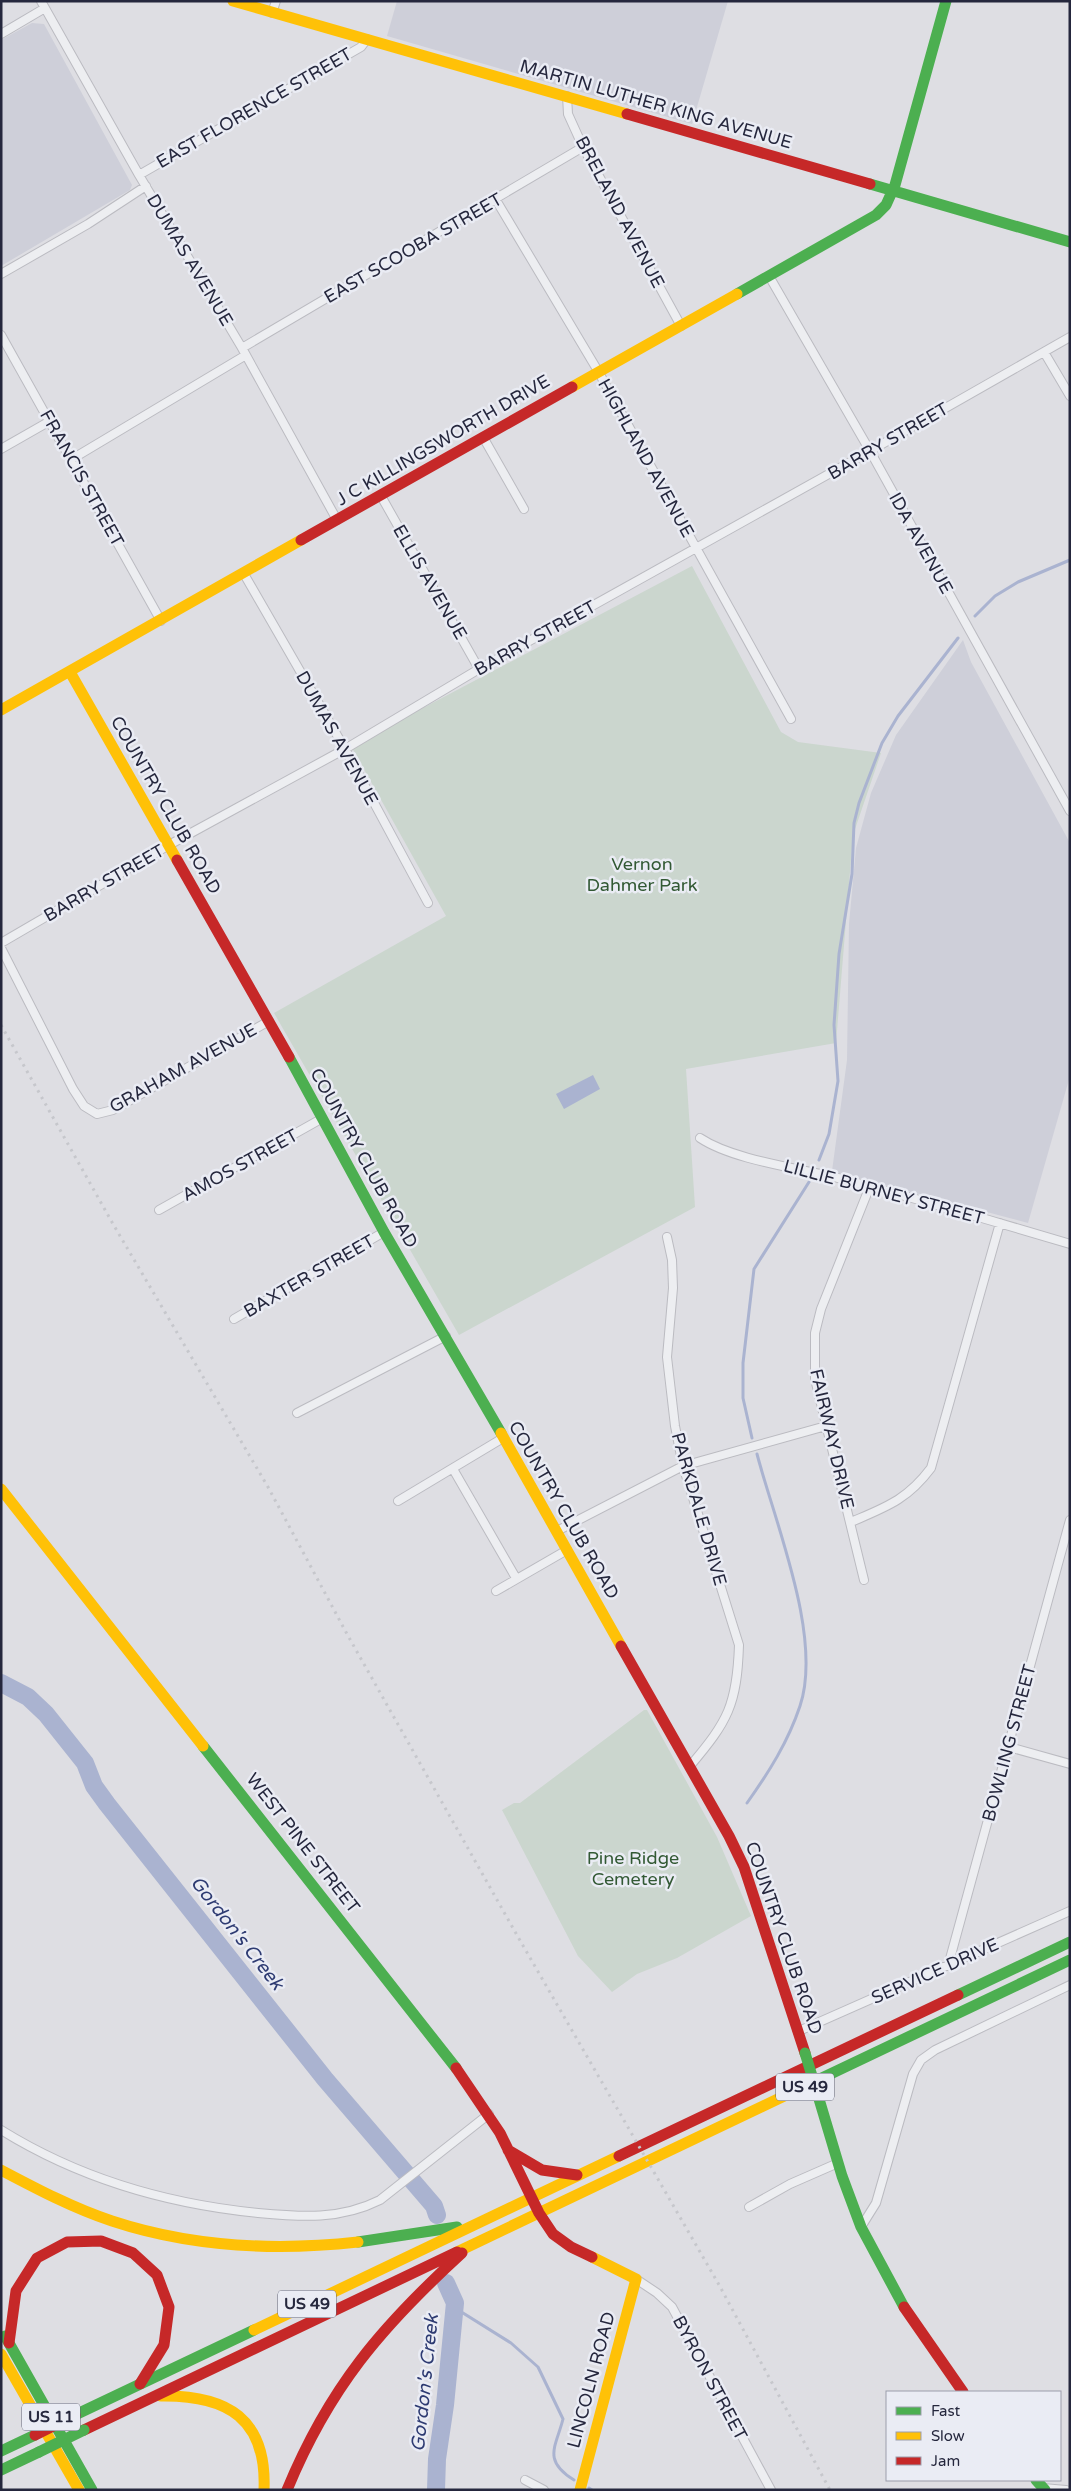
<svg xmlns="http://www.w3.org/2000/svg" width="1071" height="2491" viewBox="0 0 1071 2491" font-family="'Varela Round',sans-serif">
  <rect width="100%" height="100%" fill="#dedee3"/>
  <path fill="#cecfd9" d="M397,1H728L692,124L387,36Z
    M32,23L44,24L132,185L130,190L1,266V40Z
    M963,640L971,662L1070,843V1076L1028,1223L832,1171L847,1060L849,924L856,848L871,793L896,735Z"/>
  <path fill="#cbd6ce" d="M692,566L781,732L798,742L881,753L853,835L836,1043L686,1069L695,1207L459,1335L274,1013L446,916L351,746Z
    M644,1710H647L717,1837L751,1916L677,1958L637,1974L612,1992L578,1956L502,1810L514,1803H520Z"/>
  <path fill="#aab3d0" d="M593,1075L600,1089L564,1109L556,1094Z"/>
  <g fill="none" stroke-linecap="round" stroke-linejoin="round">
    <path stroke="#aab3d0" stroke-width="3" d="M975,616L995,596L1018,582L1070,560
      M819,1160L829,1134L838,1081L834,1025L839,954L852,874L854,823L859,803L882,743L898,716L958,638
      M752,1438L743,1398V1363L754,1269L809,1182
      M747,1803C769,1772 788,1742 800,1706C823,1637 775,1523 757,1454
      M455,2308L511,2343L538,2367L563,2419C556,2447 542,2460 574,2480
      M589,2488L592,2490"/>
    <path stroke="#aab3d0" stroke-width="18" d="M1,1683L28,1697L46,1714L85,1763L94,1786L107,1804L325,2079L434,2206L437,2215
      M436,2490L437,2459L445,2405L455,2303L446,2283"/>
    <g stroke="#bbbbc1" stroke-width="10">
      <path id="street" d="M41,1L139,175L242,348L337,520
        M272,13L276,1
        M1,34L45,8
        M567,96L568,114L583,147L681,326
        M139,175L361,47L367,39
        M496,200L598,371L791,719
        M1,274L88,224L146,186
        M769,276L870,451L1070,811
        M1,335L161,621
        M242,348L583,147
        M1044,352L1070,396
        M483,437L524,509
        M1,449L50,421
        M72,459L246,355
        M381,496L479,669
        M244,574L345,749L428,903
        M1,943L169,845L345,749L479,669L870,451L1070,337
        M1,948L73,1089L84,1106L97,1114L113,1110L269,1021
        M700,1138C733,1160 798,1168 838,1178C916,1198 993,1221 1070,1244
        M159,1210L321,1119
        M667,1237L672,1260L673,1288L667,1357L675,1426L683,1466L739,1645C737,1705 728,1721 690,1766
        M234,1319L384,1232
        M297,1413L446,1336
        M453,1469L516,1578
        M398,1501L503,1438
        M851,1522C886,1507 907,1500 931,1468L1000,1223
        M557,1531L683,1466L826,1426
        M864,1580L815,1379V1333L821,1309L870,1186
        M496,1591L567,1550
        M1009,1747L1070,1764
        M948,1966L1070,1520
        M799,2031L1070,1911
        M1,2130C80,2179 167,2204 258,2213C302,2217 340,2220 380,2200L489,2114
        M749,2207L790,2184L838,2163
        M861,2227L876,2203L913,2074L921,2060L935,2050L1070,1985
        M636,2279L657,2293L672,2307L771,2490
        M525,2480L544,2490
        M1043,2488L1066,2490"/>
    </g>
    <use href="#street" stroke="#edeef1" stroke-width="8"/>
    <path stroke="#4caf50" stroke-width="11" d="M870,184L1070,242
      M737,294L876,215L886,205L895,185L946,1
      M289,1057L384,1232L501,1433
      M203,1746L456,2068
      M958,1995L1070,1942
      M803,2087L1070,1960
      M816,2089L842,2176L861,2227L904,2307
      M358,2242L457,2227
      M5,2336L92,2490
      M75,2415L254,2330
      M1,2451L35,2435
      M1,2470L39,2452
      M1036,2480L1045,2490"/>
    <path stroke="#ffc107" stroke-width="11" d="M233,1L627,114
      M572,387L737,294
      M70,672L177,860
      M1,710L301,540
      M501,1433L621,1646
      M1,1489L203,1746
      M1,2170C37,2189 73,2208 112,2221C191,2247 276,2251 358,2242
      M457,2252L803,2087
      M254,2330L619,2156
      M1,2354L79,2490
      M161,2396C228,2395 267,2419 264,2490
      M580,2490L636,2279L592,2257"/>
    <path stroke="#c62828" stroke-width="11" d="M627,114L870,184
      M301,540L572,387
      M177,860L289,1057
      M621,1646L729,1836L744,1867L805,2053
      M456,2068L500,2133L539,2213L553,2234L571,2247L592,2257
      M508,2150L542,2170L577,2175
      M619,2156L958,1995
      M904,2307L963,2392
      M9,2343L16,2291L37,2258L67,2242L101,2241L133,2253L157,2275L169,2307L164,2345L140,2384
      M84,2430L457,2252
      M287,2490C329,2388 381,2327 462,2253"/>
    <path stroke="#c6c7cc" stroke-width="3" stroke-dasharray="2.5 5" stroke-linecap="butt" d="M1,1025L113,1224L268,1487L347,1634L518,1937L718,2283L830,2490"/>
    <path stroke="#4caf50" stroke-width="11" d="M805,2053L816,2089
      M39,2452L84,2430"/>
    <path stroke="#c62828" stroke-width="11" d="M35,2435L75,2415"/>
  </g>
  <g text-anchor="middle" dominant-baseline="central" stroke-width="5" stroke-linejoin="round" paint-order="stroke">
    <g fill="#eaecf4" stroke="#606274" stroke-width="1">
      <rect x="776" y="2073.5" width="58" height="27" rx="4"/>
      <rect x="278" y="2290.5" width="58" height="27" rx="4"/>
      <rect x="22" y="2403.5" width="58" height="27" rx="4"/>
    </g>
    <g font-size="16" font-weight="bold" fill="#25273d">
      <text x="805" y="2087">US 49</text>
      <text x="307" y="2304">US 49</text>
      <text x="51" y="2417">US 11</text>
    </g>
    <g font-size="18" fill="#25273d" stroke="#eaecf4">
      <text transform="translate(656 104) rotate(16)">MARTIN LUTHER KING AVENUE</text>
      <text transform="translate(254 108) rotate(-30)">EAST FLORENCE STREET</text>
      <text transform="translate(620 212) rotate(62)">BRELAND AVENUE</text>
      <text transform="translate(413 248) rotate(-30)">EAST SCOOBA STREET</text>
      <text transform="translate(190 260) rotate(59)">DUMAS AVENUE</text>
      <text transform="translate(443 440) rotate(-30)">J C KILLINGSWORTH DRIVE</text>
      <text transform="translate(888 441) rotate(-30)">BARRY STREET</text>
      <text transform="translate(646 458) rotate(61)">HIGHLAND AVENUE</text>
      <text transform="translate(82 478) rotate(61)">FRANCIS STREET</text>
      <text transform="translate(921 543) rotate(61)">IDA AVENUE</text>
      <text transform="translate(430 582) rotate(60)">ELLIS AVENUE</text>
      <text transform="translate(535 638) rotate(-29)">BARRY STREET</text>
      <text transform="translate(337 738) rotate(61)">DUMAS AVENUE</text>
      <text transform="translate(166 805) rotate(60)">COUNTRY CLUB ROAD</text>
      <text transform="translate(104 883) rotate(-30)">BARRY STREET</text>
      <text transform="translate(183 1068) rotate(-29)">GRAHAM AVENUE</text>
      <text transform="translate(364 1158) rotate(61)">COUNTRY CLUB ROAD</text>
      <text transform="translate(240 1165) rotate(-29)">AMOS STREET</text>
      <text transform="translate(884 1192) rotate(15)">LILLIE BURNEY STREET</text>
      <text transform="translate(309 1276) rotate(-30)">BAXTER STREET</text>
      <text transform="translate(832 1439) rotate(77)">FAIRWAY DRIVE</text>
      <text transform="translate(699 1509) rotate(74)">PARKDALE DRIVE</text>
      <text transform="translate(564 1510) rotate(60)">COUNTRY CLUB ROAD</text>
      <text transform="translate(1009 1743) rotate(-75)">BOWLING STREET</text>
      <text transform="translate(303 1843) rotate(52)">WEST PINE STREET</text>
      <text transform="translate(784 1938) rotate(71)">COUNTRY CLUB ROAD</text>
      <text transform="translate(935 1971) rotate(-24)">SERVICE DRIVE</text>
      <text transform="translate(710 2378) rotate(62)">BYRON STREET</text>
      <text transform="translate(591 2380) rotate(-75)">LINCOLN ROAD</text>
    </g>
    <g font-size="18" fill="#325934" stroke="#eaecf4">
      <text x="642" y="864">Vernon<tspan x="642" dy="21">Dahmer Park</tspan></text>
      <text x="633" y="1858">Pine Ridge<tspan x="633" dy="21">Cemetery</tspan></text>
    </g>
    <g font-size="19" font-style="italic" fill="#2e3b72" stroke="#eaecf4">
      <text transform="translate(237 1933) rotate(52)">Gordon's Creek</text>
      <text transform="translate(425 2383) rotate(-84)">Gordon's Creek</text>
    </g>
  </g>
  <rect width="1071" height="2491" fill="none" stroke="#25273d" stroke-width="5"/>
  <rect x="886" y="2391" width="175" height="90" fill="#eaecf4" stroke="#9b9dab"/>
  <rect x="896" y="2407" width="25" height="8" fill="#4caf50" stroke="#9b9dab"/>
  <text x="931" y="2416" font-size="15" fill="#25273d">Fast</text>
  <rect x="896" y="2432" width="25" height="8" fill="#ffc107" stroke="#9b9dab"/>
  <text x="931" y="2441" font-size="15" fill="#25273d">Slow</text>
  <rect x="896" y="2457" width="25" height="8" fill="#c62828" stroke="#9b9dab"/>
  <text x="931" y="2466" font-size="15" fill="#25273d">Jam</text>
</svg>
